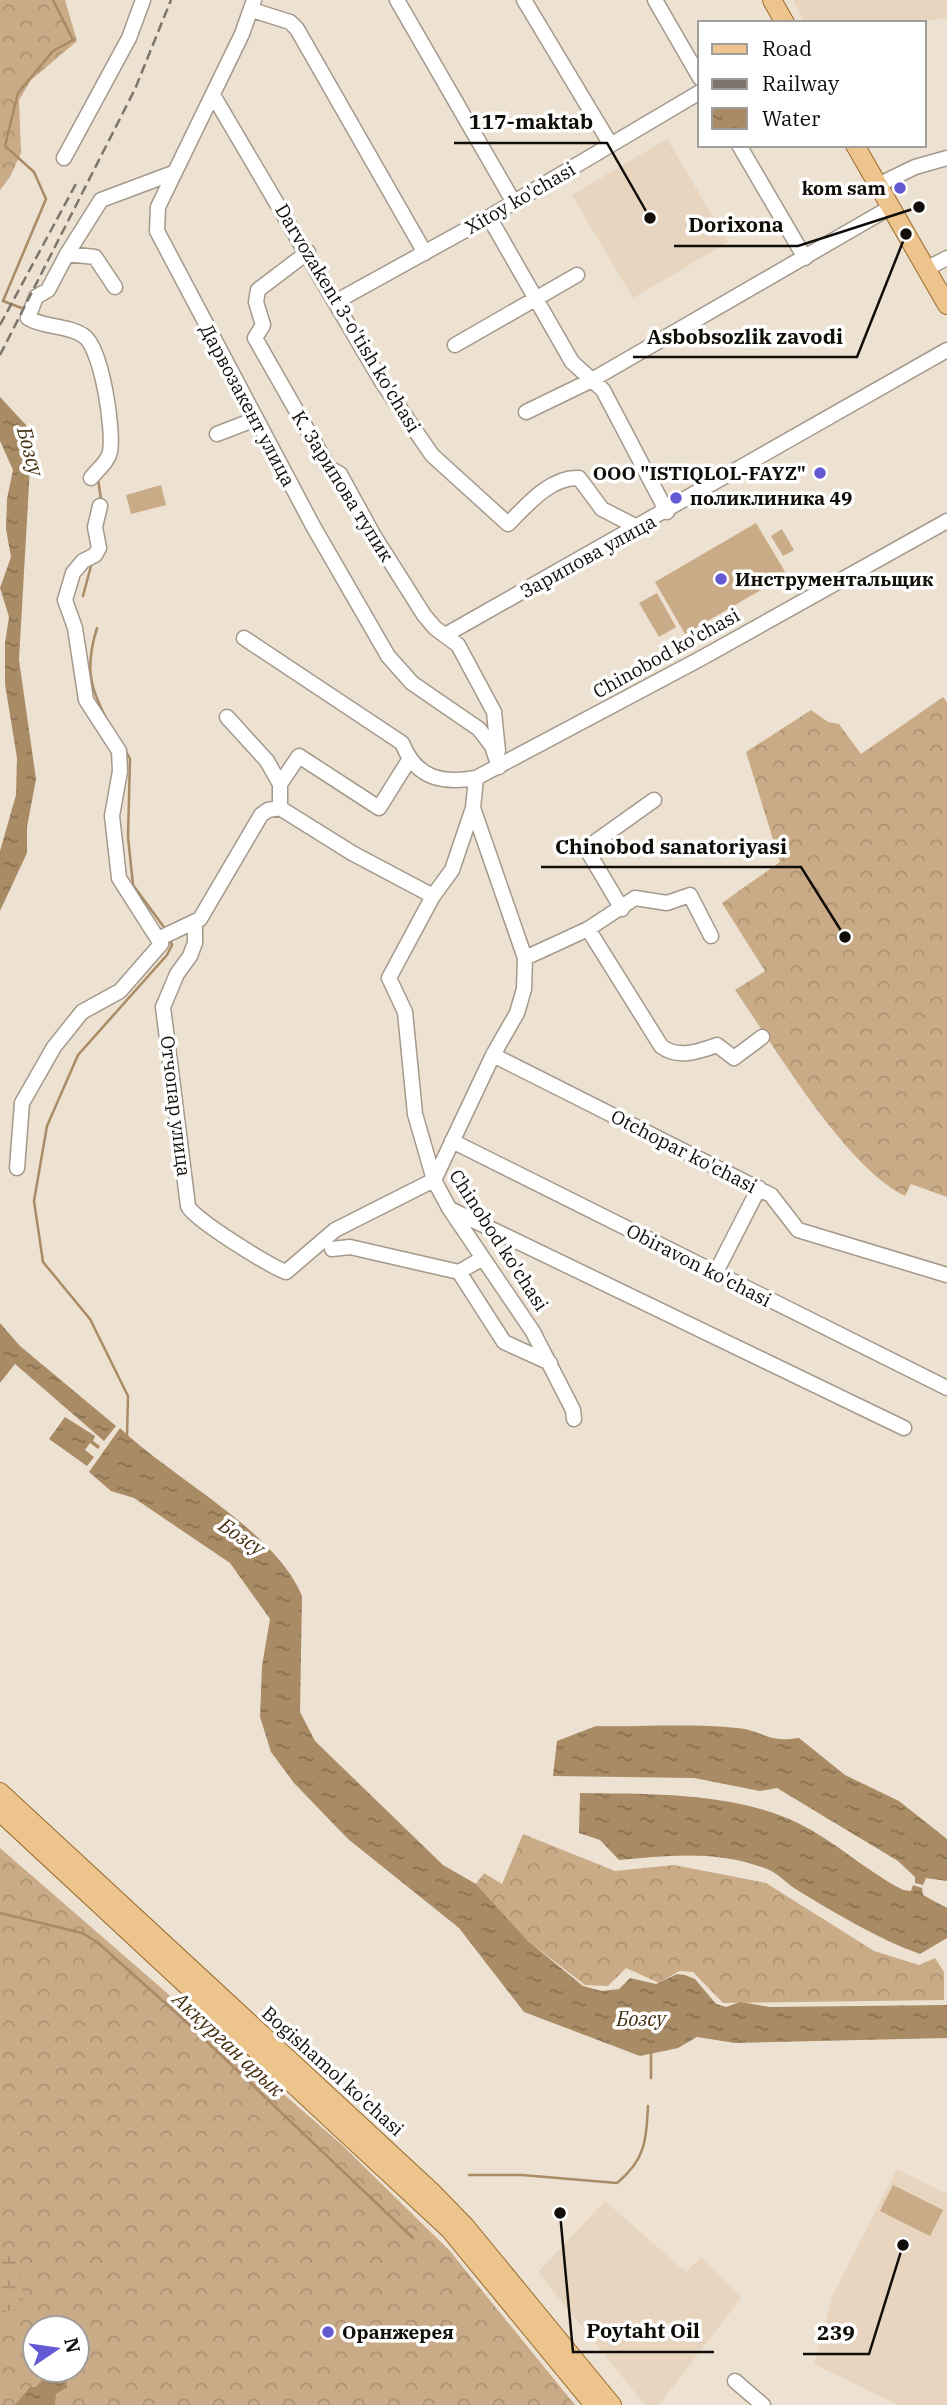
<svg xmlns="http://www.w3.org/2000/svg" width="947" height="2405" viewBox="0 0 947 2405" font-family="'IBM Plex Serif',serif">
  <defs>
    <pattern id="forest-crowns" width="20" height="18" patternUnits="userSpaceOnUse" patternTransform="scale(1.75)"><rect width="20" height="18" fill="#c9ab87"/><path d="M2 6a3 3 0 1 1 6 0M12 15a3 3 0 1 1 6 0" fill="none" stroke="#ac9273"/></pattern>
    <pattern id="wetland-marsh" width="20" height="14" patternUnits="userSpaceOnUse" patternTransform="scale(1.75)"><rect width="20" height="14" fill="#c9ab87"/><path d="M1 5h8M5 5V1M11 12h8M15 12V8" fill="none" stroke="#ac9273"/></pattern>
    <pattern id="water-ripples" width="26" height="14" patternUnits="userSpaceOnUse" patternTransform="scale(1.75)"><rect width="26" height="14" fill="#a98b66"/><path d="M2 4q2-2 4 0t4 0M15 11q2-2 4 0t4 0" fill="none" stroke="#887052"/></pattern>
  </defs>
  <rect width="100%" height="100%" fill="#ede1d1"/>
  <path fill="#e7d5c0" d="M793,0H947V17L918,23H805Z
    M667,139L728,242L633,298L572,195Z
    M897,2169L947,2194V2405H898L814,2364L833,2295Z
    M605,2201L686,2272L701,2257L741,2298L659,2405H645L538,2272Z"/>
  <path fill="url(#forest-crowns)" fill-rule="evenodd" d="M0,0H65L77,41L31,80L19,100L21,153L10,177L0,190Z
    M943,697L947,702V1197L911,1184L905,1196C845,1167 775,1047 735,990L765,971L722,903L780,862L746,752L811,710L828,722L839,724L861,754Z
    M523,1834L615,1871L674,1865L766,1883L874,1951L919,1965L935,1958L944,1972V2000L723,2003L693,1972L679,1971L659,1983L626,1968L608,1986L585,1985L528,1941L476,1884L484,1873L502,1884Z
    M0,1848L341,2144L449,2250L575,2405H0ZM35,2328H77V2370H35Z"/>
  <path fill="url(#wetland-marsh)" d="M5,2248L14,2252L22,2281L24,2307L0,2313V2253Z"/>
  <path fill="#c9ab87" d="M161,485L166,505L131,514L126,495Z
    M756,523L787,575L685,634L655,582Z
    M782,529L794,550L783,556L771,536Z
    M657,593L676,627L659,637L639,603Z
    M893,2185L943,2210L930,2236L880,2211Z"/>
  <path fill="url(#water-ripples)" d="M0,397L26,425L31,449L19,660L36,779L27,827V853L0,911V851L16,795L17,758L5,684V643L9,617L0,588L11,557L6,529L7,499L13,470L0,441Z
    M0,1323L20,1346L116,1426L104,1441L15,1364L0,1383Z
    M65,1417L95,1436L93,1441L100,1446L98,1449L90,1443L85,1450L94,1457L87,1466L49,1439Z
    M120,1428C173,1479 275,1530 302,1596L300,1712L315,1741L443,1865L476,1884L528,1941L583,1986L602,1991L619,1989L630,1978L656,1984L677,1974L685,1975L695,1979L716,2004L726,2007L740,2002L770,2007L947,2005V2038L735,2043L697,2037L678,2048L640,2056L524,2012L459,1928L348,1839L294,1783L271,1752L260,1717L262,1666L270,1619L230,1563L134,1498L111,1491L89,1472Z
    M596,1726C643,1727 691,1723 737,1728C766,1731 764,1743 799,1738L845,1775L899,1801L947,1839V1881L926,1878L923,1885L915,1883V1877L898,1861L777,1788L760,1791L694,1778L553,1776L557,1741Z
    M580,1793C652,1794 732,1792 798,1823C835,1841 866,1871 903,1890L911,1891L913,1885L922,1888L923,1895L947,1908V1938L920,1954C876,1938 837,1914 797,1890C787,1884 778,1873 767,1869C719,1850 669,1855 619,1860L600,1840L579,1833Z
    M59,2373L66,2375L67,2387L56,2394L55,2405H15L30,2387H36L46,2376Z"/>
  <g fill="none" stroke-linecap="round" stroke-linejoin="round">
    <path stroke="#a98b66" stroke-width="2.5" d="M27,310L3,301L46,199L34,172L5,146L18,93L53,51L73,40L53,0
      M37,314L50,319
      M98,479L101,500
      M83,596L92,562
      M97,628C85,666 89,688 109,723
      M125,750L130,759L128,837L133,885L166,930
      M127,1437L128,1396L90,1319L43,1262L34,1201L47,1126L78,1055L167,955L172,945L170,939
      M0,1913L82,1933L97,1942L183,2019L413,2238
      M651,2053V2078
      M469,2175H522L617,2183C645,2160 646,2142 648,2106"/>
    <g stroke="#a5998b" stroke-width="17">
      <path id="minor" d="M254,0L242,34L158,207L157,231L313,526L388,656L412,683L479,729L492,746L499,767
        M397,0L513,201
        M524,0L611,145
        M655,0L700,78
        M252,10L290,22L297,29L425,253
        M213,95L382,382L432,455L508,524C526,506 551,476 579,478L602,509L637,527
        M739,145L805,258
        M64,158L129,38L143,0
        M878,185L915,167L947,158
        M489,217L572,362L603,390L667,512
        M308,252L258,290L256,302L263,325L255,338L329,468L340,474L374,536L424,615L435,628L458,645L494,712L498,751
        M67,254L101,200L173,173
        M926,269L947,258
        M337,301L489,217L700,92
        M455,345L577,275
        M526,412L590,381L891,207
        M217,434L256,419
        M91,478C97,470 108,462 110,452C114,430 102,349 84,336C69,325 44,328 28,318L36,297L48,290L67,254L95,257L115,287
        M447,634L947,350
        M244,638L402,743C416,778 441,784 476,778L698,660L947,521
        M227,717L267,761L280,784
        M280,808V784L299,756L379,808L409,760
        M473,808L452,870L433,896L389,978L405,1012L415,1114L434,1180L449,1208L533,1332L573,1410L574,1419
        M622,909L587,850L588,847L654,800
        M195,923V943L190,956L177,974L163,1007L188,1206C193,1219 270,1266 286,1272L335,1230L434,1180L493,1055L517,1013L524,989L525,958L473,808L476,778
        M588,929L661,1046C677,1059 698,1052 717,1045L734,1058L762,1037
        M160,938L200,919L261,815L268,810L280,808L352,853L433,896
        M525,958L588,929L635,898L667,903L690,895L711,936
        M493,1055L771,1195L798,1230L947,1275
        M452,1141L947,1388
        M17,1168L22,1103L54,1047L82,1012L120,991L161,944L119,878L112,816L120,771L119,751L86,700L75,628L65,600L73,573L83,561L95,555L99,548L95,527L100,506
        M450,1209L904,1428
        M332,1249L350,1247L459,1272L483,1258
        M459,1272L504,1342L550,1363
        M715,1274L759,1188
        M735,2381L763,2405"/>
    </g>
    <g stroke="#986b2c" stroke-width="20">
      <path id="major" d="M772,0L785,23
        M855,145L947,305
        M0,1792L431,2191L465,2226L612,2405
        M0,1812L450,2230L594,2405"/>
    </g>
    <use href="#minor" stroke="#fff" stroke-width="14"/>
    <use href="#major" stroke="#edc58c" stroke-width="18"/>
    <path stroke="#7d756b" stroke-width="2.5" stroke-dasharray="10 5" stroke-linecap="butt" d="M0,325L78,180
      M0,355L135,89L171,0"/>
  </g>
  <g fill="#6359d2" stroke="#fff" stroke-width="2.5">
    <circle cx="900" cy="188" r="7"/>
    <circle cx="820" cy="473" r="7"/>
    <circle cx="676" cy="498" r="7"/>
    <circle cx="721" cy="579" r="7"/>
    <circle cx="328" cy="2332" r="7"/>
  </g>
  <g text-anchor="middle" dominant-baseline="central" stroke-width="7" stroke-linejoin="round" paint-order="stroke">
    <g font-size="19" font-weight="bold" fill="#110d08" stroke="#fff" text-anchor="start">
      <text x="886" y="188" text-anchor="end">kom sam</text>
      <text x="806" y="473" text-anchor="end">ООО "ISTIQLOL-FAYZ"</text>
      <text x="690" y="498">поликлиника 49</text>
      <text x="735" y="579">Инструментальщик</text>
      <text x="342" y="2332">Оранжерея</text>
    </g>
    <g font-size="19" fill="#110d08" stroke="#fff">
      <text transform="translate(520 198) rotate(-30)">Xitoy ko'chasi</text>
      <text transform="translate(348 318) rotate(59)">Darvozakent 3-o'tish ko'chasi</text>
      <text transform="translate(248 405) rotate(62)">Дарвозакент улица</text>
      <text transform="translate(343 486) rotate(58)">К. Зарипова тупик</text>
      <text transform="translate(588 556) rotate(-29)">Зарипова улица</text>
      <text transform="translate(666 653) rotate(-29)">Chinobod ko'chasi</text>
      <text transform="translate(176 1106) rotate(83)">Отчопар улица</text>
      <text transform="translate(684 1151) rotate(27)">Otchopar ko'chasi</text>
      <text transform="translate(499 1240) rotate(57)">Chinobod ko'chasi</text>
      <text transform="translate(699 1265) rotate(27)">Obiravon ko'chasi</text>
      <text transform="translate(333 2071) rotate(42)">Bogishamol ko'chasi</text>
    </g>
    <g font-size="21" font-style="italic" fill="#463011" stroke="#fff">
      <text transform="translate(31 451) rotate(75)">Бозсу</text>
      <text transform="translate(242 1536) rotate(34)">Бозсу</text>
      <text x="641" y="2018">Бозсу</text>
      <text transform="translate(229 2044) rotate(43)">Аккурган арык</text>
    </g>
  </g>
  <path fill="none" stroke="#110d08" stroke-width="2.5" d="M650 218L607 143H454M919 207L798 246H674M906 234L857 357H633M845 937L801 867H541M560 2213L573 2352H714M903 2245L869 2354H803"/>
  <g fill="#110d08" stroke="#fff" stroke-width="2.5">
    <circle cx="650" cy="218" r="7"/>
    <circle cx="919" cy="207" r="7"/>
    <circle cx="906" cy="234" r="7"/>
    <circle cx="845" cy="937" r="7"/>
    <circle cx="560" cy="2213" r="7"/>
    <circle cx="903" cy="2245" r="7"/>
  </g>
  <g font-size="21" text-anchor="middle" font-weight="bold" fill="#110d08" stroke="#fff" stroke-width="7" stroke-linejoin="round" paint-order="stroke">
    <text x="531" y="129">117-maktab</text>
    <text x="736" y="232">Dorixona</text>
    <text x="745" y="344">Asbobsozlik zavodi</text>
    <text x="671" y="854">Chinobod sanatoriyasi</text>
    <text x="643" y="2338">Poytaht Oil</text>
    <text x="836" y="2340">239</text>
  </g>
  <rect x="698" y="21" width="228" height="126" fill="#ffffff" stroke="#a09e9c" stroke-width="2"/>
  <rect x="712" y="44" width="35" height="10" fill="#edc58c" stroke="#a09e9c" stroke-width="2"/>
  <text x="762" y="56" font-size="21" fill="#110d08">Road</text>
  <rect x="712" y="79" width="35" height="10" fill="#7d756b" stroke="#a09e9c" stroke-width="2"/>
  <text x="762" y="91" font-size="21" fill="#110d08">Railway</text>
  <rect x="712" y="108" width="35" height="21" fill="url(#water-ripples)" stroke="#a09e9c" stroke-width="2"/>
  <text x="762" y="126" font-size="21" fill="#110d08">Water</text>
  <g transform="translate(56 2349) rotate(77)"><circle r="33" fill="#ffffff" stroke="#a09e9c" stroke-width="2"/>
  <path d="M0-5L12 26L0 18L-12 26Z" fill="#6359d2"/>
  <text y="-10" font-size="19" font-weight="bold" text-anchor="middle" fill="#110d08">N</text>
  </g>
</svg>
